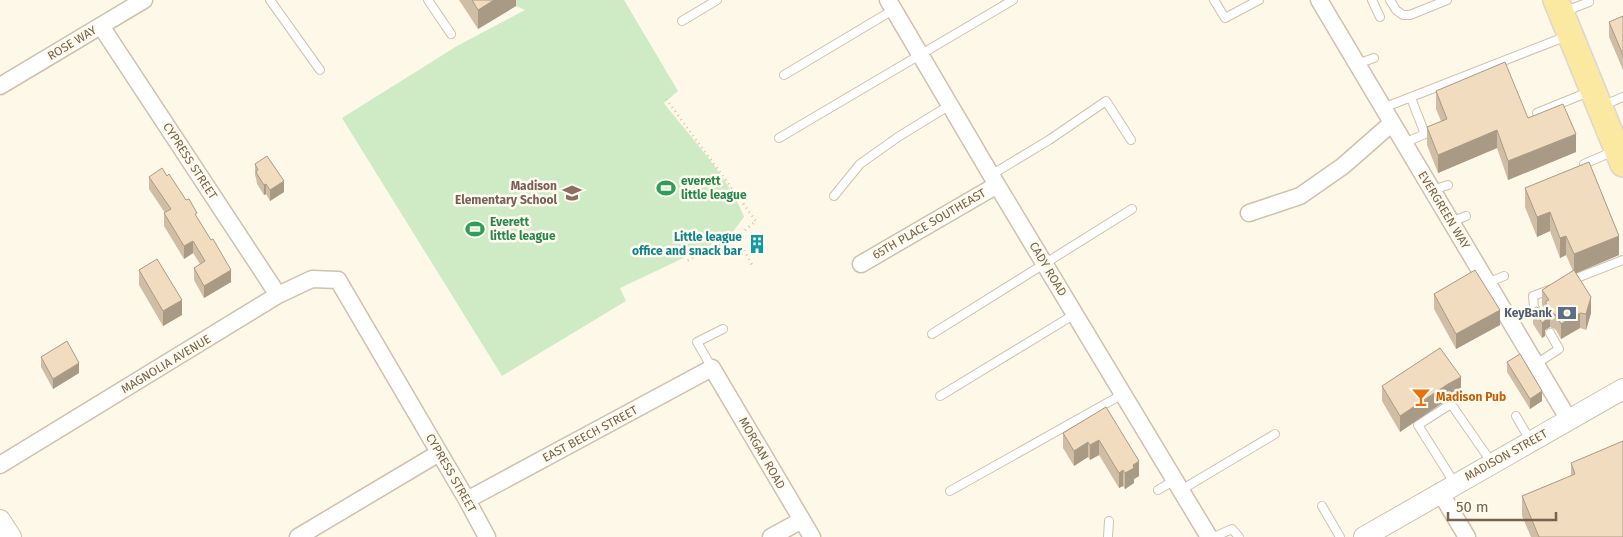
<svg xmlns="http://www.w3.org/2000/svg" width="1623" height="537" viewBox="0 0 1623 537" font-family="'Fira Sans',sans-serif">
  <rect width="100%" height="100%" fill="#fdf8e8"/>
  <path fill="#cfebc6" d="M514,0H624L678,91L664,103C689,136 730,178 744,217L730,236L620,288L626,301L502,376L342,118L457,46L525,10L516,6Z"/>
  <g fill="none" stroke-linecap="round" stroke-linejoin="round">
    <g stroke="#cfc1ad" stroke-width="10">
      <path id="service" d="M270,0L320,70
        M428,0L451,34
        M1214,0L1225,18L1259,0
        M1372,0L1380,17
        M1390,0L1396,10L1403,15H1410L1447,0
        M1563,12L1589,2
        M682,21L717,0
        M1357,64L1374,58
        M784,75L893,10
        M1602,106L1623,97
        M1383,108L1567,36
        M1537,113L1591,91
        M779,138L1013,0
        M1404,143L1425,134L1411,98
        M1584,164L1614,151
        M991,175L1049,140L1106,101L1131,140
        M1432,190L1448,185
        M834,196L860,164L898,137L950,105
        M1451,222L1466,216
        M1569,281L1623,260
        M1487,283L1504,276
        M1539,316L1534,307L1533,296L1552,289
        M932,334L1132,209
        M1536,364L1559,349L1550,333
        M712,368L697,342L723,329
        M940,396L1075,314
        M1516,416L1531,442
        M1455,484L1418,425L1451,404L1492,463
        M1158,490L1175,480
        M1181,490L1275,434
        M950,491L1123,394
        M1322,506L1340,537
        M1108,537L1109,521
        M1214,537L1232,529L1239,537"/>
    </g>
    <g stroke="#cfc1ad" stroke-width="19">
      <path id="minor" d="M888,0L997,185L1209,537
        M1319,0L1569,420
        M101,26L278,295
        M0,86L144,0
        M1249,213L1300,196L1343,166L1392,123
        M861,264L997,185
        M0,465L278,295L312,279L338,280L467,500L487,537
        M1440,492L1467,537
        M467,500L712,368L812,537
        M298,537L439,453
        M771,537L802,520"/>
    </g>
    <g stroke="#cfc1ad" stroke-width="22">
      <path id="tertiary" d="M0,520L11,537
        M1364,537L1623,389"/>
    </g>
    <g stroke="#dcd6d0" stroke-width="28">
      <path id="primary" d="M1556,0L1623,164"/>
    </g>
    <path stroke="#d8c0a2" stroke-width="2.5" stroke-dasharray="1 4" stroke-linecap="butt" d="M666,99L756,221L737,237L684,262
      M737,237L752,265"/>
    <use href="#service" stroke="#fff" stroke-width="8"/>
    <use href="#minor" stroke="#fff" stroke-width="16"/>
    <use href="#tertiary" stroke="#fff" stroke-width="20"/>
    <use href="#primary" stroke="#fbe8a1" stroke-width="25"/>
  </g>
  <path fill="#d0bda5" d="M459,0H516V6L478,29Z
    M1623,16V70L1609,37V22Z
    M1436,91L1528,118L1576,152L1508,180L1497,148L1438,173L1427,145V127L1441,121L1436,109Z
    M255,164L284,192L270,201L266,194L264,195L257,184L256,178L255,175Z
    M149,177L197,218L231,282L204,298L194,280V268L200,264L193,253L184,259L164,226V213H165L149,189Z
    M1525,188L1619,255L1576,273L1591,313L1586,330L1580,328L1561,339L1556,330L1550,327L1545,330V336L1542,338L1533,324V309H1542L1544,308L1542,305V290L1573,271L1566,255L1560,258L1550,231L1537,237L1525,207Z
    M139,270L182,315L163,326L139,285Z
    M1434,294L1500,325L1456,349L1434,309Z
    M41,357L79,373L53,389L41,367Z
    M1507,362L1542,401L1530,409L1507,372Z
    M1382,386L1461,393L1448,399L1400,432L1382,401Z
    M1106,407L1139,476L1134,479V483L1125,489L1123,486L1119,488L1099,455L1090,460L1088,457L1074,466L1063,448V433Z
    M1571,463L1623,537H1531L1522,516V496L1571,476Z"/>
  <path fill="#a99a86" d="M494,0H516V6L478,29V10Z
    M1497,130V148L1438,173V155Z
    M1576,134V152L1508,180V161Z
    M284,181V192L270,201V190Z
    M266,184V194L264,195V185Z
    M1550,212V231L1537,237V217Z
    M1566,236V255L1560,258V238Z
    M1619,236V255L1574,274V254Z
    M193,241V253L184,259V246Z
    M231,270V282L204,298V286Z
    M1591,297V313L1586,330V314Z
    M182,300V315L163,326V311Z
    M1500,310V325L1456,349V334Z
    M1550,312V327L1545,330V336L1542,338V323L1545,315Z
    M1580,313V328L1561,339V324Z
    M79,363V373L53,389V379Z
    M1461,377V393L1448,399L1400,432V416L1448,384Z
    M1542,391V401L1530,409V399Z
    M1099,440V455L1090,460V445Z
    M1088,442V457L1074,466V451Z
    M1139,461V476L1134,479V483L1125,489V473L1133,465Z
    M1123,470V486L1119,488V473Z"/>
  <path fill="#f2dcc0" stroke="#a99a86" d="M472,0H494L478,10Z
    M1623,16V55L1609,22Z
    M1505,62L1528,118L1563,104L1576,134L1508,161L1497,130L1438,155L1427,127L1447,119L1436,91Z
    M267,156L284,181L270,190L266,184L264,185L257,174L256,171L258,170L255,164Z
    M1589,162L1619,236L1574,254L1566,236L1560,238L1550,212L1537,217L1525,188Z
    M162,168L167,176L169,174L186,200L189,199L197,213L195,214L211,240L213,239L231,270L204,286L194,268L205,261L193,241L184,246L164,213L171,209L149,177Z
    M157,259L182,300L163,311L139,270Z
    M1475,270L1500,310L1456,334L1434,294Z
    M1574,270L1591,297L1586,314L1580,313L1561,324L1556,315L1550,312L1545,315V321L1542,323L1533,309L1536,307L1542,309L1546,306V301L1549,300L1542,290Z
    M67,341L79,363L53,379L41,357Z
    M1440,348L1461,377L1448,384L1400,416L1382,386Z
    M1520,354L1542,391L1530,399L1507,362Z
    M1106,407L1139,461L1133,465L1134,468L1125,473L1123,470L1119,473L1099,440L1090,445L1088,442L1074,451L1063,433Z
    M1623,441V537H1539L1522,496L1575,474L1571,463Z"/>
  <defs>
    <g id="stadium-bare" transform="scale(1.5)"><path d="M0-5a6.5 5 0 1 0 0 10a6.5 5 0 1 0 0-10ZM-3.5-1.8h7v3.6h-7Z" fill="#2e9e5b" stroke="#fffbef" stroke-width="2.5" paint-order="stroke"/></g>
    <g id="school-bare" transform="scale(1.5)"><path d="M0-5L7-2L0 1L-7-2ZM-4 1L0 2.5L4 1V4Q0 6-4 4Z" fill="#8d6e63" stroke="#fffbef" stroke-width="2.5" paint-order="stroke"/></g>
    <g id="building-bare" transform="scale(1.5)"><path d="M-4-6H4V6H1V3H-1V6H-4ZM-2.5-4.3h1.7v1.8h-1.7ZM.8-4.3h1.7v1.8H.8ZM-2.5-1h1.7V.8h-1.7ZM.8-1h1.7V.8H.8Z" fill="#0f9aa8" stroke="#fffbef" stroke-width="2.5" paint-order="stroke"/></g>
    <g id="bank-bare" transform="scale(1.5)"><path d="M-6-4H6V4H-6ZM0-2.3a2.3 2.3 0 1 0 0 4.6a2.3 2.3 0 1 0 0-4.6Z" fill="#5c6f8a" stroke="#fffbef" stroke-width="2.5" paint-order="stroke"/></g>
    <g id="bar-bare" transform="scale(1.5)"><path d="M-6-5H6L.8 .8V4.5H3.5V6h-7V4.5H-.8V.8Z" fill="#e8710a" stroke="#fffbef" stroke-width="2.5" paint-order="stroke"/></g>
  </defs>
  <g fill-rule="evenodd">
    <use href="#stadium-bare" x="666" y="188"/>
    <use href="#school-bare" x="572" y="193"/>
    <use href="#stadium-bare" x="475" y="229"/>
    <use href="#building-bare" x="757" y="244"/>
    <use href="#bank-bare" x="1567" y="313"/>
    <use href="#bar-bare" x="1421" y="397"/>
  </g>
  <g text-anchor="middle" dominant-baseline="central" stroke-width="5" stroke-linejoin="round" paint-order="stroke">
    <g font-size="12" fill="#77624b" stroke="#fffbef">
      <text transform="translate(72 43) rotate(-31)">ROSE WAY</text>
      <text transform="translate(190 161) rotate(57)">CYPRESS STREET</text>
      <text transform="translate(1444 210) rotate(59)">EVERGREEN WAY</text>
      <text transform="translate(929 224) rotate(-30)">65TH PLACE SOUTHEAST</text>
      <text transform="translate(1048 269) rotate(59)">CADY ROAD</text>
      <text transform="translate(166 364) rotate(-31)">MAGNOLIA AVENUE</text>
      <text transform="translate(590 434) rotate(-28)">EAST BEECH STREET</text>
      <text transform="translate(762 453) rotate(60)">MORGAN ROAD</text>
      <text transform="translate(1506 455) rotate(-29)">MADISON STREET</text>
      <text transform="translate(451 473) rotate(60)">CYPRESS STREET</text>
    </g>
    <g font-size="12" font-weight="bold" fill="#27864d" stroke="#fffbef" text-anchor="start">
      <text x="681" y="181">everett<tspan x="681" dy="14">little league</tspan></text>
      <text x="490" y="222">Everett<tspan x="490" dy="14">little league</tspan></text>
    </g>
    <g font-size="12" font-weight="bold" fill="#785e54" stroke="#fffbef" text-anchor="end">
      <text x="557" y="186">Madison<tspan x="557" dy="14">Elementary School</tspan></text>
    </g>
    <g font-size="12" font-weight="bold" fill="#0d838f" stroke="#fffbef" text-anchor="end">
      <text x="742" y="237">Little league<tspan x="742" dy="14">office and snack bar</tspan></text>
    </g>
    <g font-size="12" font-weight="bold" fill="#4e5e75" stroke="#fffbef" text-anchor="end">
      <text x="1552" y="313">KeyBank</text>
    </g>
    <g font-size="12" font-weight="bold" fill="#c56008" stroke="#fffbef" text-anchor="start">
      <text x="1436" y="397">Madison Pub</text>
    </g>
  </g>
  <path d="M1448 512v8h108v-8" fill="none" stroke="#77624b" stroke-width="2.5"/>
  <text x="1456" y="512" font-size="15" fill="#77624b" stroke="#fffbef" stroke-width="4" paint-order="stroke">50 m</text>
</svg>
